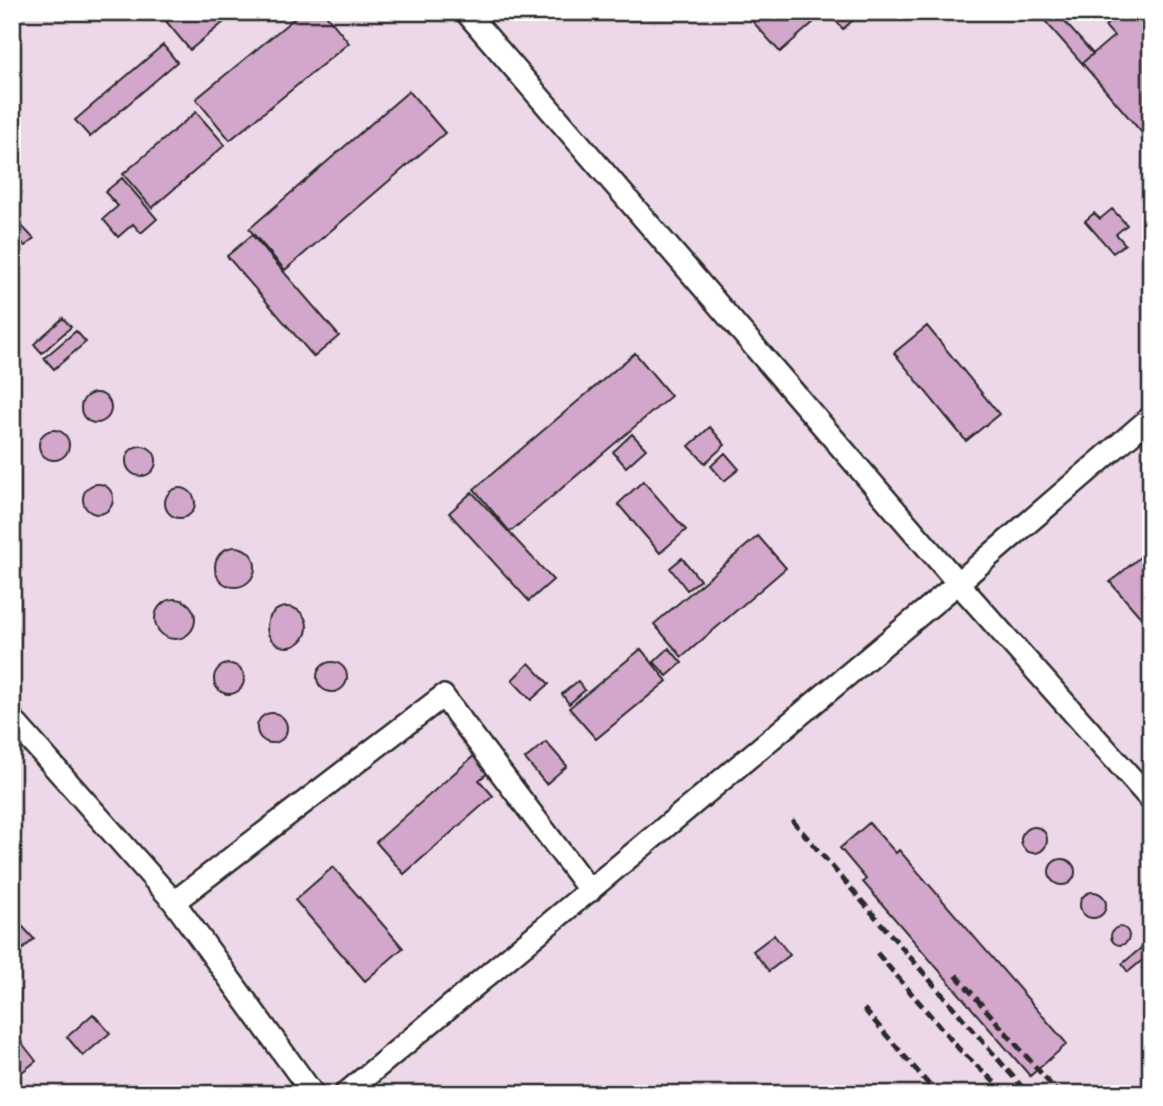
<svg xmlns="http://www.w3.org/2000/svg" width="1163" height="1106" viewBox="0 0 1163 1106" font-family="'Balsamiq Sans',sans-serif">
  <rect width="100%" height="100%" fill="#f6edf5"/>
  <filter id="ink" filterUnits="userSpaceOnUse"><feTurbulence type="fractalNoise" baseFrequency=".0143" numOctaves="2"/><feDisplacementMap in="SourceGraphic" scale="14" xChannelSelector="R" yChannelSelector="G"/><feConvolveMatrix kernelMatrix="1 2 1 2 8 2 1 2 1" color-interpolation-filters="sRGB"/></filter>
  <g filter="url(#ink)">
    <path fill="#ecd8e8" d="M12,12H1151V1094H12Z"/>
    <path fill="#d3a7cb" stroke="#2b2b2b" stroke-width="2" d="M162,12H236L190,50L160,14Z
      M302,12H324L349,43L230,140L196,99Z
      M744,12H825L780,52Z
      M828,12H862L843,29Z
      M1037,12H1056L1093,54L1082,63Z
      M1121,12H1151L1149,141L1082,63L1114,36L1105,26Z
      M163,45L177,62L90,137L75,120Z
      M409,91L445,133L285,270L249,229Z
      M196,112L225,145L152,208L123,174Z
      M122,178L157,219L141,233L133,224L118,237L103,219L118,206L105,192Z
      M1112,209L1127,225L1116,234L1125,244L1113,253L1085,221L1094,213L1100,219Z
      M17,221L34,239L25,246L12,232V225Z
      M252,235L339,336L314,357L227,256Z
      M63,318L71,327L42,353L34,344Z
      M927,326L999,414L966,441L894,353Z
      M76,331L86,342L54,369L44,358Z
      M635,353L671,396L510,532L474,489Z
      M81 408a15 15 0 1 1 30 0a15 15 0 1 1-30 0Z
      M710,427L725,445L705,463L689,446Z
      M39 445a15 15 0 1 1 30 0a15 15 0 1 1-30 0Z
      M632,434L646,449L626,467L613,452Z
      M126 461a15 15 0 1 1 30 0a15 15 0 1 1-30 0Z
      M725,453L739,469L724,481L711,466Z
      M643,481L686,530L660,553L618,504Z
      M83 499a15 15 0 1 1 30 0a15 15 0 1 1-30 0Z
      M165 503a15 15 0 1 1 30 0a15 15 0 1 1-30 0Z
      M472,492L553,580L529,601L449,513Z
      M758,536L786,568L682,657L654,624Z
      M215 567a20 20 0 1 1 40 0a20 20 0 1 1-40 0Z
      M1145,553L1151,560V629L1110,582Z
      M682,558L700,580L687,590L670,568Z
      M155 619a20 20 0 1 1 40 0a20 20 0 1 1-40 0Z
      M267 627a20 20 0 1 1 40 0a20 20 0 1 1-40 0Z
      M669,648L682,663L667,676L654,662Z
      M641,649L667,681L596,739L569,708Z
      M317 677a15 15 0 1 1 30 0a15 15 0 1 1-30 0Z
      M529,663L549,684L531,700L512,680Z
      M214 679a15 15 0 1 1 30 0a15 15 0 1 1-30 0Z
      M578,681L585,690L569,704L562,694Z
      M257 728a15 15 0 1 1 30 0a15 15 0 1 1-30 0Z
      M546,742L567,766L546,784L525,759Z
      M476,754L490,771L479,780L493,796L404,874L376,842Z
      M869,823L896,853L899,850L1067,1044L1030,1076L863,882L866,879L840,848Z
      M1021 840a13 13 0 1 1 26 0a13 13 0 1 1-26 0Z
      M1049 872a13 13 0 1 1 26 0a13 13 0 1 1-26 0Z
      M333,867L403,948L365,981L295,900Z
      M1080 905a13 13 0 1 1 26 0a13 13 0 1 1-26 0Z
      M12,915L34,939L12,959Z
      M1111 936a9 9 0 1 1 18 0a9 9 0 1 1-18 0Z
      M774,935L790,955L769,971L753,951Z
      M1146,944L1151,953L1128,972L1122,964Z
      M1151,960V973L1149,975L1142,968Z
      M93,1014L110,1033L83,1056L67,1037Z
      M18,1038L36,1061L12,1080V1043Z"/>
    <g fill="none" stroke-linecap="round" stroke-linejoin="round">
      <g stroke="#2b2b2b" stroke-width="26">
        <path id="minor" d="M466,12L958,583L1151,800
          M12,719L174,902L313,1094
          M174,902L443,696L590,891
          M345,1094L958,583L1151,417"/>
      </g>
      <use href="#minor" stroke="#fff" stroke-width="21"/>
      <path stroke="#2b2b2b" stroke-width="5" stroke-dasharray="10 5" stroke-linecap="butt" d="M792,820L1028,1094
        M877,953L959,1049L1007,1094
        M956,975L1059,1094
        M864,1009L937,1094"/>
    </g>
  </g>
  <rect width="1163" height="1106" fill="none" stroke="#fff" stroke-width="42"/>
  <rect x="21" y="21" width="1121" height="1064" fill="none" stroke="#2b2b2b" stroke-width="2.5" filter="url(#ink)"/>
</svg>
